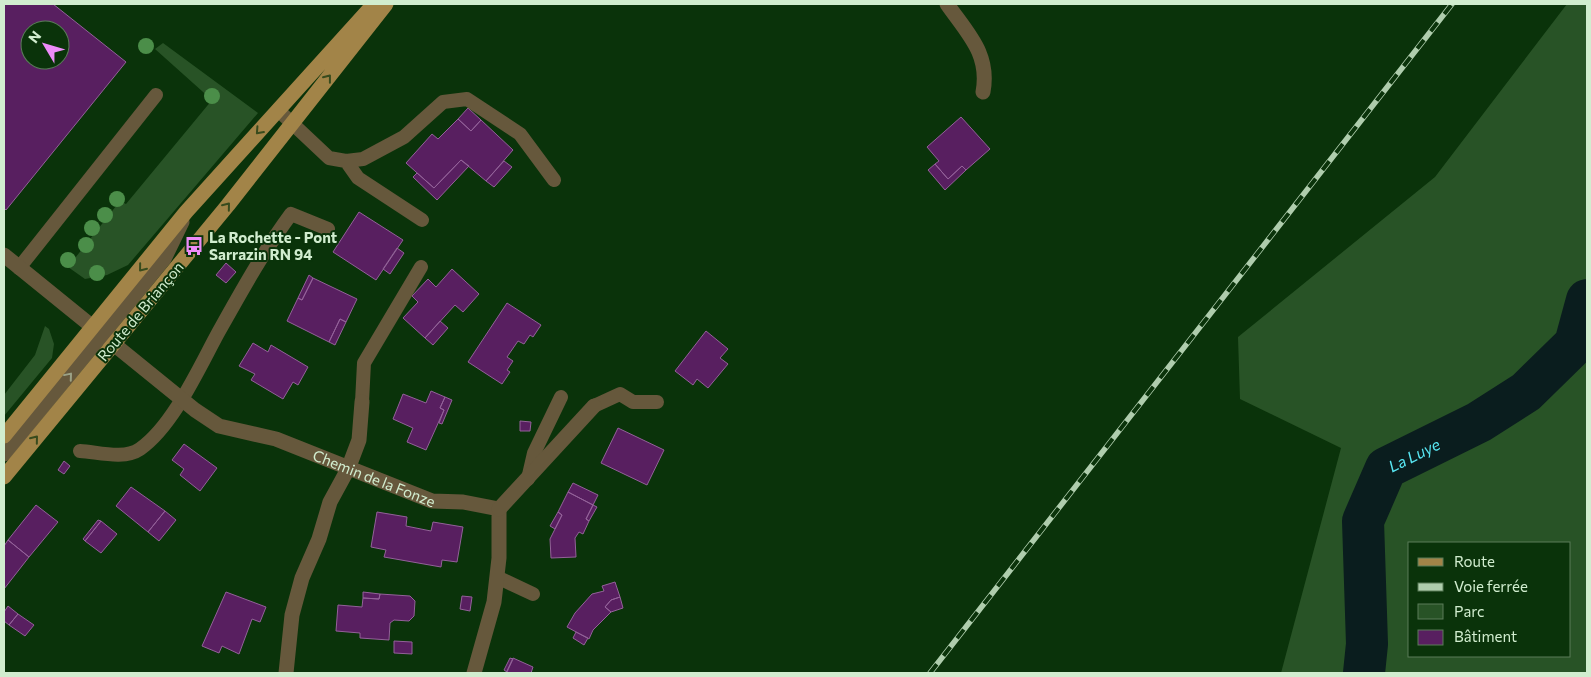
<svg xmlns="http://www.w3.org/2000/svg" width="1591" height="677" viewBox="0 0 1591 677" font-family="Commissioner,sans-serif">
  <rect width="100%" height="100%" fill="#0a330a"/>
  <path fill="#285326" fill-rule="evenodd" d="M1567,4H1587V673H1281L1341,448L1240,399L1238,337L1435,177ZM1410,543H1570V656H1410Z
    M163,43L258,113L128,265L107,275L85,279L68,267L120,201L126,204L212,100L155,49Z
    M45,326L49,329L54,344L52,358L4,416V395L35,355Z"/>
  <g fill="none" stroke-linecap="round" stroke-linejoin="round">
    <path stroke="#0a1d1e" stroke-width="42" id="s1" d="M1364,673L1367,644L1363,521L1386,468L1479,422L1526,392L1575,344L1587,300"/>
  </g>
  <path fill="#581f60" stroke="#936199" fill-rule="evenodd" d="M4,4H53L126,62L6,210L4,208ZM30,30H60V60H30Z
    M468,108L481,120L471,131L458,119Z
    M961,117L990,149L966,170L962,166L948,179L935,164L939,161L927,147Z
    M458,119L471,131L481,120L513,150L486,181L461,160L434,188L406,163L432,134L438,139Z
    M461,160L469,166L437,200L413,177L417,173L434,188Z
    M504,161L512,167L494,187L486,181Z
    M935,164L948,179L962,166L966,170L945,190L928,170Z
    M359,212L403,240L376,280L333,252Z
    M397,248L404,253L390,274L383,269Z
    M226,263L236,272L226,283L216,275Z
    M452,269L479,294L463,312L455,305L425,338L403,318L418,302L412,296L428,279L436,287Z
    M309,275L313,278L302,300L298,298Z
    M313,278L357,299L346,322L340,319L329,342L287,321L298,298L302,300Z
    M507,303L541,325L533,337L530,335L524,344L518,341L507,357L513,361L507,370L510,372L502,384L468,362Z
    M340,319L346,322L335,345L329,342Z
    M440,321L448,328L433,345L425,338Z
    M706,331L728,349L720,358L728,364L708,388L697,379L693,385L675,371Z
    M253,343L268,352L271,345L308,367L298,385L293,382L283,399L251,380L255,374L239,366Z
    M431,391L445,397L440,408L444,410L426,450L407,442L413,428L393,419L403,394L426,403Z
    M445,397L452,400L442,424L439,423L444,410L440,408Z
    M520,421L531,422L530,431H520Z
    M618,428L664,450L647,485L601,463Z
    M184,444L217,468L200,491L180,475L184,469L172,460Z
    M64,461L70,466L64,474L58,470Z
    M573,483L598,495L593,505L568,492Z
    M131,487L165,511L148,532L116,506Z
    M568,492L593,505L586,519L589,521L583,534L579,532L575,538L576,557L551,558L550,539L562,515L558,512Z
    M36,505L58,522L29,557L8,540Z
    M593,505L597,507L589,521L586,519Z
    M165,511L176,520L159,541L148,532Z
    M377,512L407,517L406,526L431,531L433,522L463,527L457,562L442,560L441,567L384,557L386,550L371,547Z
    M558,512L562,515L555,529L550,526Z
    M98,520L101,521L85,541L83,539Z
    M101,521L117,534L101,553L85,541Z
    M8,540L29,557L4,589V546Z
    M615,582L620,597L611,600L605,607L611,612L593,630L589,639L567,627L575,613L592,594L604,591L602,586Z
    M226,592L266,607L260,622L252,619L239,654L222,646L219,653L202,646Z
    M363,592L380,594L379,599L363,598Z
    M380,594L410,596L415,601L414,616L409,621L394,620L390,623L389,640L360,638V633L336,631L338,605L362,607L363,598L379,599Z
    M462,596L472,597L470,611L460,609Z
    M620,597L623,608L611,612L605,607L611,600Z
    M8,606L18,614L9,625L4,621V612Z
    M18,614L34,625L25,636L9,625Z
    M576,632L588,638L584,645L573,638Z
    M394,641L412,642V654L394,653Z
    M510,658L513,659L507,672L504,670Z
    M513,658L533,667L531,673H506Z"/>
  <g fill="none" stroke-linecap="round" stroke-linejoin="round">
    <path stroke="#66583c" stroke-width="14" d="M278,110L329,158L346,161L363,159L404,137L443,102L467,99L520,134L554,180
      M346,161L358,178L422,220
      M19,268L156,95
      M362,402L364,363L421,267
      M594,406L620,394L633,402H657
      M80,451C98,452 124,460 140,449C173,426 199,368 218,333C241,292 263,252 291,214L328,229
      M528,479L534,453L561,397
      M497,577L533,594"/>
    <g stroke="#66583c" stroke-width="15">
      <path d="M947,4C968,34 990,54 983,92"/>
      <path id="s2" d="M4,255L195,410L219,426L276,439L432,501L463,502L499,509V558L494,602L474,673"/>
      <path d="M4,454L164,259L182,222"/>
      <path d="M499,509L594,406"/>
      <path d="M286,673L292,615L302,578L319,539L330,502L348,469L359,440L362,402"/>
    </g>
    <path stroke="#a28448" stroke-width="15" d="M4,436L186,212L374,4
      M4,477L228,205L386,4"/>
    <g stroke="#afcdad" stroke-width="5.5">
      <path id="rail" d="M930,673L1452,4"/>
    </g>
    <use href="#rail" stroke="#0a330a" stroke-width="4" stroke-dasharray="11" stroke-linecap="butt"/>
  </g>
  <g fill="#4b8e49">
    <circle cx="146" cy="46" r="8"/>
    <circle cx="212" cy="96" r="8"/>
    <circle cx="117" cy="199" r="8"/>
    <circle cx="105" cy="215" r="8"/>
    <circle cx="92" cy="228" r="8"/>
    <circle cx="86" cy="245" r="8"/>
    <circle cx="68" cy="260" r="8"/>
    <circle cx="97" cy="273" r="8"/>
  </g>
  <defs><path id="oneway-chevron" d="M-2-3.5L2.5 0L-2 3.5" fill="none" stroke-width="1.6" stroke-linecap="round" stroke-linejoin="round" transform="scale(1.25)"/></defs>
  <g stroke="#384b1d">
    <use href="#oneway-chevron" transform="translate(328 78) rotate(-52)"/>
    <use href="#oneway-chevron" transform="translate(259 131) rotate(132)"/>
    <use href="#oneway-chevron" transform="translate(227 206) rotate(-51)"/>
    <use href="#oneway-chevron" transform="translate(142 268) rotate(129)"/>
    <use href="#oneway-chevron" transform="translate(35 439) rotate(-51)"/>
  </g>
  <use stroke="#9ca286" href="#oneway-chevron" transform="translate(69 376) rotate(-50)"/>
  <defs>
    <g id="bus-bare" transform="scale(1.5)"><path d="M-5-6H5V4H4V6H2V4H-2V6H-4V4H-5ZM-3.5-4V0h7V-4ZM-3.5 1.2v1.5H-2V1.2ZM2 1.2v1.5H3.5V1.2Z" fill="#ed8cf9" stroke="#0a330a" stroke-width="2.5" paint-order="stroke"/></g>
  </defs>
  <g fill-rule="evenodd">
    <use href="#bus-bare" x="194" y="246"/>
  </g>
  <g text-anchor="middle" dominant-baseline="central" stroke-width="4" stroke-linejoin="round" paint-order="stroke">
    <g font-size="15" font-weight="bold" fill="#d1edcf" stroke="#0a330a" text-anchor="start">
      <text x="209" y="237">La Rochette - Pont<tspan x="209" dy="17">Sarrazin RN 94</tspan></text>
    </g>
    <g font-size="15" fill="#d1edcf" stroke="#0a330a">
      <text transform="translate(140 311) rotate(-50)">Route de Briançon</text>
      <text stroke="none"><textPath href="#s2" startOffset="439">Chemin de la Fonze</textPath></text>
    </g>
    <g font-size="16" font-style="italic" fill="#58e6f2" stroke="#0a330a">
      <text stroke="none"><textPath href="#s1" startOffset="241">La Luye</textPath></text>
    </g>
  </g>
  <rect width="1591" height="677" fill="none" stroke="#d1edcf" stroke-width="10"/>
  <rect x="1408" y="542" width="162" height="115" fill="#0a330a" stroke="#5a7d59"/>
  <rect x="1418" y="558" width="25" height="8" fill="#a28448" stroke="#5a7d59"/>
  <text x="1454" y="567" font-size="15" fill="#d1edcf">Route</text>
  <rect x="1418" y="583" width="25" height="8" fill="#afcdad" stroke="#5a7d59"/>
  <text x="1454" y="592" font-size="15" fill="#d1edcf">Voie ferrée</text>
  <rect x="1418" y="604" width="25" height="15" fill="#285326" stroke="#5a7d59"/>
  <text x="1454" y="617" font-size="15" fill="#d1edcf">Parc</text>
  <rect x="1418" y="630" width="25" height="15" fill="#581f60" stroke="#5a7d59"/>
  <text x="1454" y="642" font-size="15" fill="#d1edcf">Bâtiment</text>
  <g transform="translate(45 45) rotate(308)"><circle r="24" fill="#0a330a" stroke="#5a7d59"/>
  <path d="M0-4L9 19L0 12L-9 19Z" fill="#ed8cf9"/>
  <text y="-8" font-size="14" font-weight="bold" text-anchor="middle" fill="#d1edcf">N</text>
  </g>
</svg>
